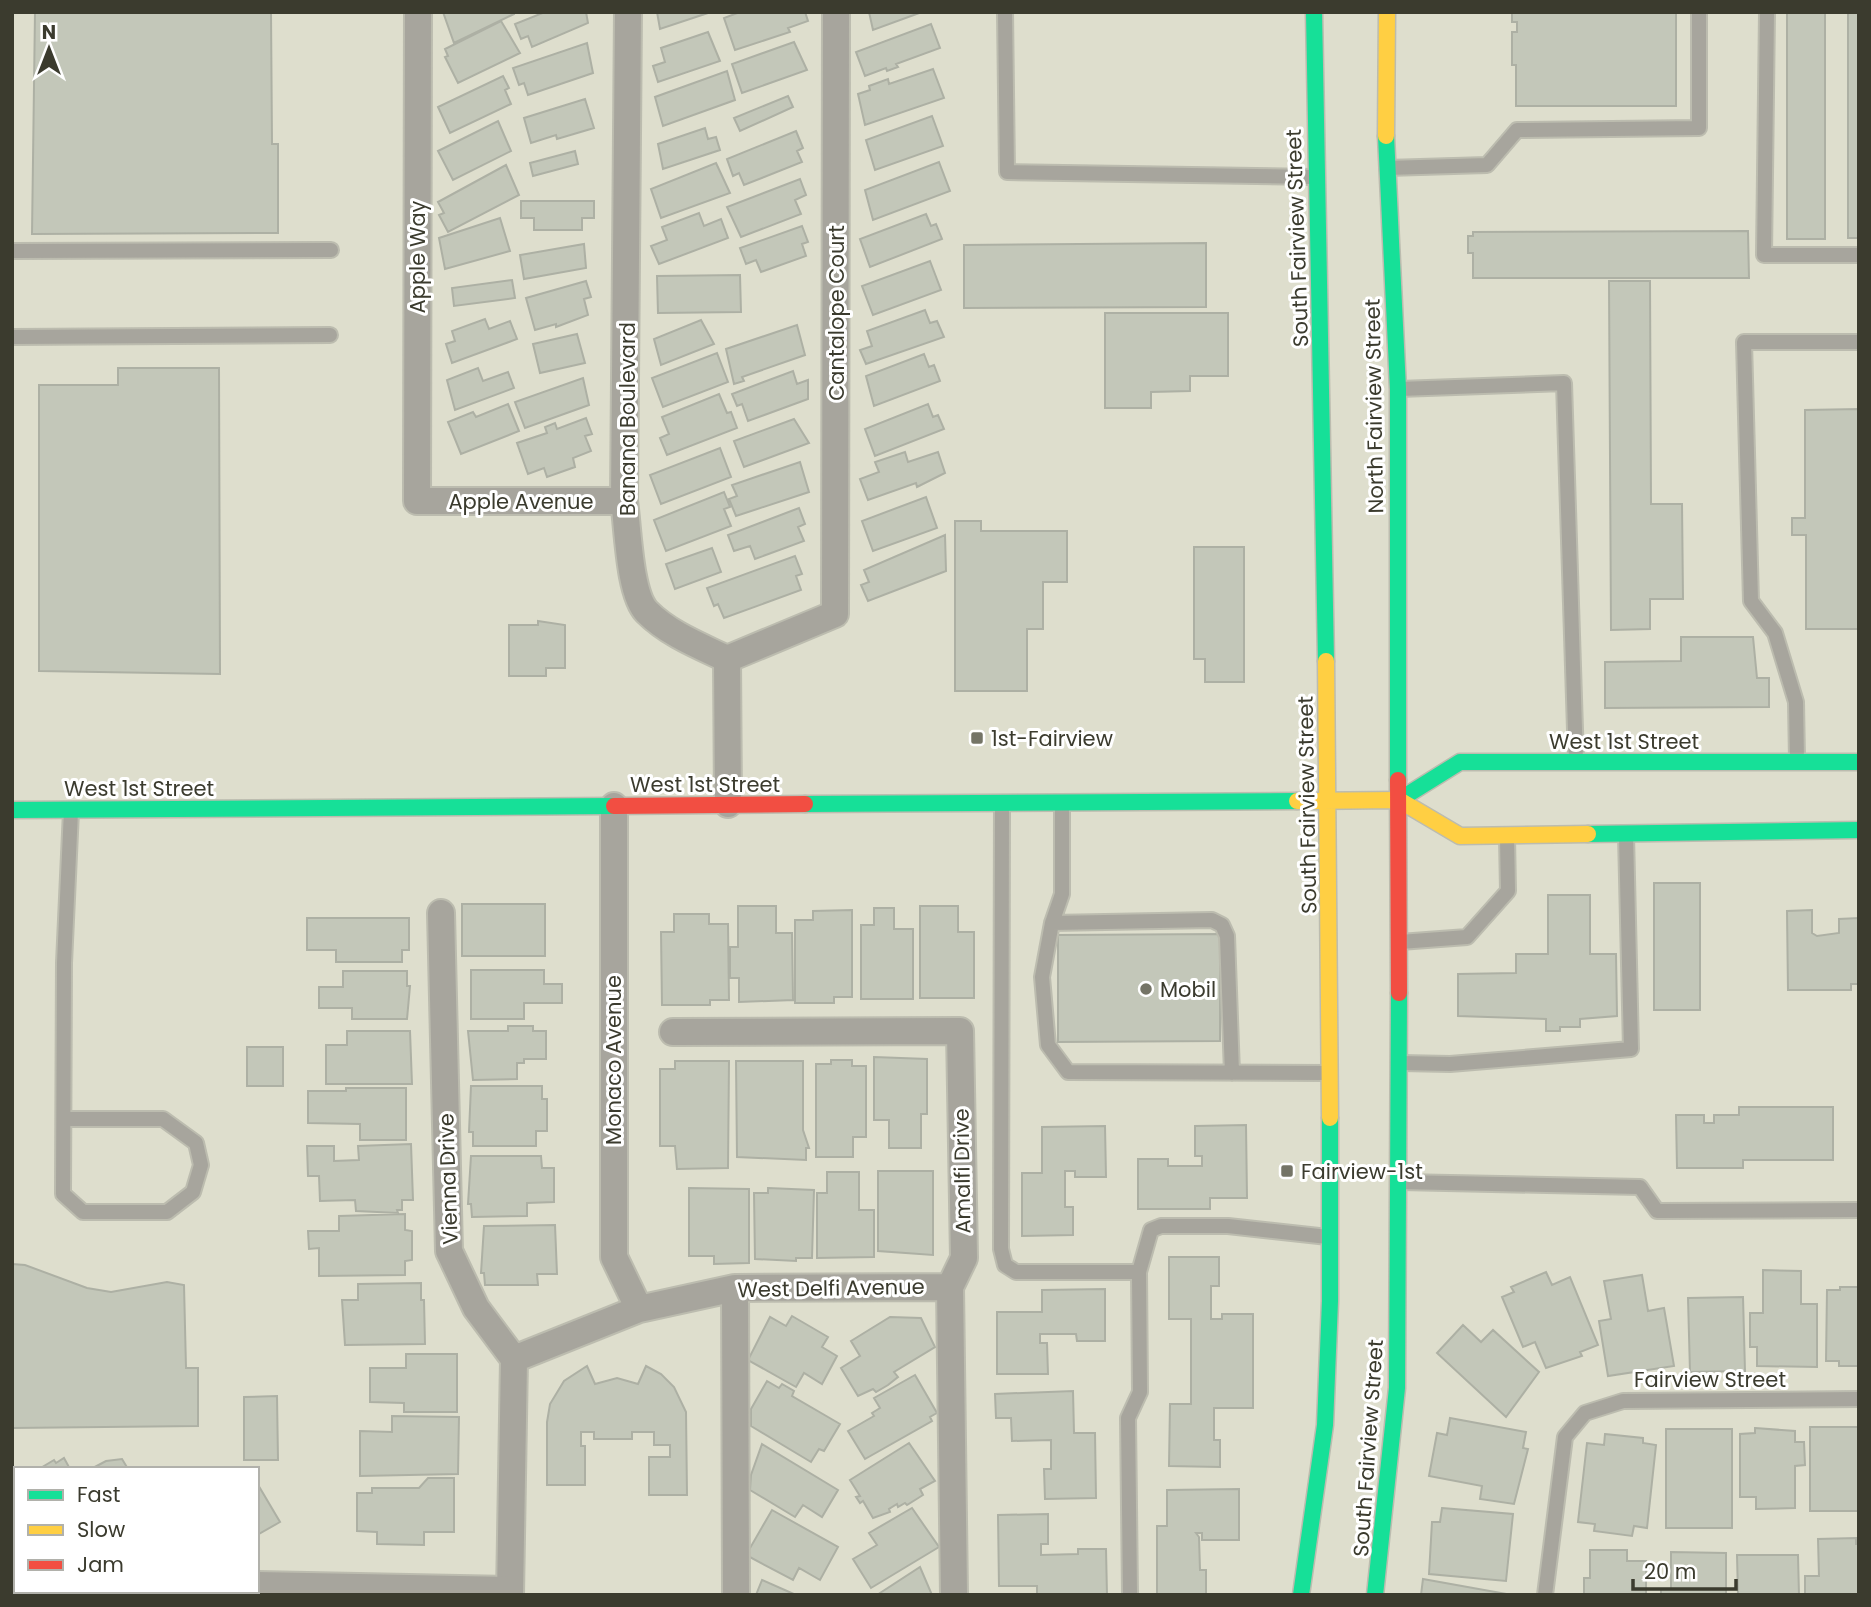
<svg xmlns="http://www.w3.org/2000/svg" width="1871" height="1607" viewBox="0 0 1871 1607" font-family="Poppins,sans-serif">
  <rect width="100%" height="100%" fill="#dedecd"/>
  <path fill="#c3c7b9" stroke="#adb0a4" stroke-width="2" d="M35,12H271L272,144H278V233L32,234Z
    M443,12H514V14L454,43Z
    M545,12H586L588,23L532,47L528,36L521,39L515,24Z
    M657,12H711L660,29Z
    M740,12H805L808,21L788,28L790,32L735,50L724,18Z
    M869,12H922L873,30Z
    M1512,12H1676V106H1516V65H1512V32H1517V22H1512Z
    M1787,12H1825V239H1787Z
    M1848,12H1859V238H1848Z
    M501,21L520,53L458,83L445,57L448,56L445,49Z
    M931,24L940,48L896,64L898,67L887,71L886,68L865,76L856,52Z
    M708,32L720,61L658,82L653,66L665,62L661,48Z
    M794,42L807,70L742,93L732,64Z
    M587,43L593,73L528,95L524,83L519,85L513,68Z
    M933,69L944,98L865,125L858,94L870,90L869,86L888,79L889,84Z
    M727,71L735,100L663,126L655,97Z
    M503,76L509,88L505,90L511,104L450,133L438,107Z
    M788,96L793,107L740,131L734,118Z
    M585,99L594,128L557,139L556,135L531,143L524,118Z
    M932,116L943,146L875,170L866,140Z
    M498,121L511,151L453,180L438,151Z
    M705,128L708,139L716,137L720,150L663,169L658,144Z
    M796,131L803,148L797,151L802,162L744,185L739,173L733,176L727,159Z
    M575,151L578,164L533,176L530,163Z
    M939,162L950,191L873,220L865,190Z
    M716,163L730,193L661,218L651,189Z
    M506,165L519,195L448,232L439,215L444,213L438,202Z
    M800,179L806,195L795,200L801,214L741,237L727,207Z
    M521,201H594V218H582V230H534V218H521Z
    M699,213L704,226L721,219L728,238L659,264L651,246L667,240L662,227Z
    M926,214L931,226L936,224L942,239L870,267L860,239Z
    M500,218L510,251L445,269L439,238Z
    M802,226L808,242L802,244L806,256L761,272L756,260L746,264L740,248Z
    M1748,231L1749,278H1473V253H1468V236H1473V232Z
    M1206,243V307L964,308V245Z
    M584,244L586,268L524,279L520,255Z
    M930,261L941,290L873,315L862,286Z
    M740,275L741,312L658,313L657,276Z
    M512,280L515,298L454,306L452,288Z
    M586,281L591,297L584,299L588,315L556,327V324L535,330L526,298Z
    M1609,281H1650L1651,504H1682L1683,599H1650V629L1611,630Z
    M925,310L930,323L937,321L944,337L866,364L860,350L872,346L867,331Z
    M1105,313H1228V376H1190V391L1151,392V408H1105Z
    M485,319L489,329L510,321L517,339L452,363L446,344L455,341L452,331Z
    M701,320L714,344L661,365L654,339Z
    M797,325L805,355L742,377L744,381L734,384L726,349Z
    M577,334L585,363L540,373L533,344Z
    M717,353L728,382L663,407L652,378Z
    M924,354L929,367L934,365L940,381L874,406L866,376Z
    M118,368H219L220,674L39,671V385H118Z
    M478,368L483,381L508,372L514,388L455,410L447,380Z
    M793,371L797,384L808,380V399L748,421L742,404L737,406L732,394Z
    M583,378L589,405L525,428L515,402Z
    M719,394L727,413L731,412L737,428L667,455L660,438L669,434L662,417Z
    M508,404L519,431L461,454L448,422L473,412L476,417Z
    M928,404L933,417L938,415L944,429L875,456L865,429Z
    M1859,409V629H1806V535H1792V518H1805V410Z
    M586,418L592,434L585,436L591,451L573,458L575,467L547,477L544,468L528,474L517,443L547,433L545,427L555,423L557,429Z
    M794,419L809,443L744,467L734,441Z
    M720,448L731,477L661,504L650,475Z
    M905,452L908,462L938,452L945,473L917,487L916,483L868,500L860,479L879,472L875,462Z
    M800,462L809,492L736,516L729,499L737,496L732,485Z
    M724,492L730,507L724,509L731,526L666,551L654,520Z
    M926,497L937,528L873,551L862,521Z
    M799,508L805,524L798,527L804,541L755,559L750,546L734,551L728,535Z
    M955,521H981V531H1067V582H1043V629H1027V691H955Z
    M945,535L946,571L868,601L861,585L869,582L864,570Z
    M1194,547H1244V682H1205V659H1194Z
    M712,548L721,572L675,589L666,564Z
    M795,556L802,574L796,576L801,590L724,618L718,604L714,606L707,588Z
    M538,621L565,625V668H546V676H509V625H538Z
    M1681,637H1753L1757,678H1769V707L1605,708V662L1681,661Z
    M1654,883H1700V1010H1654Z
    M1548,895H1590V954H1616L1617,1016L1580,1019V1027H1560V1031H1546V1019L1458,1016V974L1516,973V954H1548Z
    M462,904H545V956H462Z
    M738,906H776V933H792L793,1000L739,1002V978H730V947H738Z
    M920,906H958V932H974V998H920Z
    M874,908H894V929H913V999H861V925H874Z
    M852,910V997H834V1003H795V920H813V911Z
    M1812,910V933L1817,936L1839,933V919L1859,918V984H1851V990H1788L1787,911Z
    M674,914H709V924H728L729,1000H710V1005H662L661,932H674Z
    M307,918H409V950H402V962H336V950H307Z
    M1220,934V1041L1058,1042V935Z
    M471,970H544V984H562V1003H524V1019H471Z
    M343,971H407V986H410L407,1019H352V1008H319V987H343Z
    M508,1026H533V1031H546V1059H524V1063H517V1079L473,1080L468,1031H508Z
    M347,1031H410L412,1084H326V1045H347Z
    M247,1047H283V1086H247Z
    M874,1057L927,1059V1114H921V1148H889V1120H874Z
    M831,1060H852V1066H866V1137H853V1157H816V1064H831Z
    M675,1061H729L728,1168L677,1169L675,1146H660V1069H675Z
    M736,1061H803V1130L809,1148H806V1160L737,1157Z
    M471,1086H542V1099H547V1131H536V1146H473V1132H469Z
    M346,1088H406V1140H360V1124L308,1123V1091H346Z
    M1739,1107H1833V1160H1743V1168H1677L1676,1115H1704V1123H1714V1115H1739Z
    M1246,1125L1247,1198H1210V1209H1138V1159H1168V1166H1202V1156H1195V1126Z
    M1105,1126L1106,1177H1075V1171H1065V1207H1073V1235L1022,1236V1173H1042V1127Z
    M411,1144L413,1200H402V1210H397L398,1213L356,1211L355,1200L320,1201L319,1176H308L307,1146H334V1161L359,1160L358,1146Z
    M471,1156H541L542,1168H554V1202L527,1203V1216L472,1217L471,1204H468Z
    M878,1171H933V1255L878,1251Z
    M827,1172H859V1210H874V1257L817,1258V1193H827Z
    M689,1188L749,1189V1263L714,1264V1256H689Z
    M768,1188L814,1190L812,1258H796V1261L755,1259L754,1193H768Z
    M405,1214V1230L412,1231V1260L405,1261V1275L319,1276V1248L309,1249L308,1231H339V1216Z
    M555,1225L557,1274H537L538,1285H485L484,1273H481L484,1226Z
    M1169,1257H1219V1286H1211V1319H1222V1314H1253V1408H1214V1440H1220V1467L1169,1466L1170,1404H1191V1319H1169Z
    M12,1264L25,1265L87,1288L111,1292L167,1282L184,1285L186,1368H198V1426L12,1428Z
    M1763,1270L1801,1271V1304H1817V1367L1757,1366V1347H1750V1313H1763Z
    M1546,1272L1552,1285L1570,1277L1598,1345L1580,1352L1582,1356L1546,1368L1535,1342L1523,1347L1502,1297L1514,1292L1511,1287Z
    M1642,1275L1648,1311L1664,1308L1674,1366L1608,1376L1599,1321L1611,1319L1604,1281Z
    M421,1283V1300H424L425,1344L345,1345L342,1300H358V1284Z
    M1840,1287H1859V1366H1839V1361H1826L1827,1290H1840Z
    M1105,1289V1341H1077L1076,1334H1040V1343H1047L1048,1374H997V1312H1042V1290Z
    M1743,1297L1745,1371L1690,1372L1688,1298Z
    M792,1316L828,1337L822,1347L837,1356L822,1384L804,1373L796,1387L748,1360L770,1317L786,1326Z
    M890,1317L921,1318L935,1347L894,1372L898,1377L888,1385L876,1392L873,1389L858,1396L841,1368L860,1356L851,1341Z
    M1463,1325L1481,1342L1493,1330L1539,1372L1506,1417L1437,1353Z
    M406,1354H457V1412H404V1403L370,1402V1368H406Z
    M587,1366L595,1384L617,1378L638,1384L646,1366L661,1374L674,1387L686,1412L687,1495H649V1457H670V1445H654V1432H632V1439H594V1432H581V1446H585V1485H547V1422L550,1404L564,1381Z
    M915,1375L937,1413L930,1417L932,1421L865,1459L848,1431L874,1416L872,1413L880,1408L874,1398Z
    M767,1381L779,1388L782,1384L794,1391L792,1396L840,1424L824,1451L819,1449L811,1462L751,1426V1409Z
    M1073,1391L1074,1433H1095L1096,1498L1045,1499L1044,1469H1051V1440L1012,1441L1011,1418H996L995,1394Z
    M277,1396L278,1460H244V1397Z
    M392,1416L459,1417L458,1474L360,1476V1431L392,1432Z
    M1450,1418L1526,1432L1523,1448L1528,1449L1514,1504L1480,1499L1482,1486L1429,1476L1437,1433L1447,1435Z
    M1810,1427H1859V1511H1810Z
    M1755,1428L1795,1431V1442H1804L1805,1465L1795,1466V1508L1756,1509V1497H1740V1434L1755,1433Z
    M1666,1429H1732V1528H1666Z
    M1605,1434L1643,1438V1443L1656,1445L1647,1528L1634,1526L1632,1536L1594,1531L1595,1524L1578,1522L1587,1443L1604,1445Z
    M909,1443L935,1481L920,1489L923,1495L907,1505L905,1503L898,1507L897,1504L889,1509L890,1512L873,1518L863,1501L860,1503L856,1497L860,1496L850,1480Z
    M762,1444L838,1490L822,1517L803,1505L795,1517L750,1490L751,1475Z
    M64,1458L70,1469H39L54,1460L56,1463Z
    M122,1459L128,1469H91L106,1461Z
    M428,1478H454V1532H424V1545L377,1544V1532L357,1531V1493H372V1488H419Z
    M257,1483L280,1522L257,1535Z
    M1239,1489V1540H1202V1533H1196L1199,1537L1200,1570H1206V1595H1157V1526H1167V1490Z
    M16,1496V1551H15L12,1547V1498Z
    M912,1508L939,1547L871,1588L853,1559L877,1545L869,1533Z
    M1442,1508L1513,1514L1506,1581L1429,1574L1432,1522H1440Z
    M772,1510L838,1547L820,1580L799,1568L793,1580L746,1555Z
    M1048,1514V1544H1041V1555L1078,1554V1549H1106L1107,1595H1037V1586H999L998,1515Z
    M1856,1538V1544H1859V1595H1805V1576H1819L1818,1539Z
    M1590,1550H1627V1561H1646V1595H1584V1578H1590Z
    M1671,1552L1726,1553V1595H1661V1589H1671Z
    M1737,1555H1798L1799,1595H1738Z
    M920,1567L932,1595H877Z
    M1423,1579L1512,1595H1421Z
    M762,1580L796,1595H756Z"/>
  <g fill="none" stroke-linecap="round" stroke-linejoin="round">
    <g stroke="#bcbcaf" stroke-width="18">
      <path id="lane" d="M1005,12L1007,172L1314,177
        M1767,12L1764,255H1859
        M1387,168L1487,165L1517,130L1699,128V12
        M12,251L331,250
        M12,337L330,335
        M1399,389L1564,383L1576,761
        M1797,760L1796,702L1775,633L1751,601L1744,342H1859
        M1002,804L1001,1249L1005,1265L1016,1272H1139
        M1062,804V894L1052,923L1042,977L1048,1045L1068,1072L1329,1073
        M1052,923L1212,920L1222,925L1227,936L1232,1073
        M1400,942L1467,937L1508,891L1507,837
        M1401,1063L1450,1064L1631,1049L1626,835
        M64,1119H163L196,1143L201,1165L193,1192L167,1212H83L63,1194L64,963L71,811
        M1400,1182L1640,1187L1657,1211L1859,1210
        M1130,1595L1128,1418L1140,1392L1139,1272L1151,1230L1161,1226H1228L1328,1237
        M1545,1595L1565,1437L1585,1413L1623,1401L1859,1399"/>
    </g>
    <g stroke="#bcbcaf" stroke-width="30">
      <path id="street" d="M418,12L417,501H624
        M628,12L624,501C628,527 629,594 647,612C669,634 700,646 727,659L835,614L836,12
        M727,659L728,804
        M614,806V1257L639,1309
        M441,913L449,1251L476,1308L514,1359L510,1595
        M673,1032L960,1031L964,1258L950,1287L954,1595
        M735,1288L736,1595
        M514,1359L639,1309L735,1288L950,1287
        M12,1583H16
        M257,1585L510,1590
        M169,1595V1591"/>
    </g>
    <g stroke="#bcbcaf" stroke-width="19">
      <path id="fast" d="M1314,12L1326,661
        M1386,136L1398,389V780
        M1399,800L1460,762H1859
        M805,804L1297,801
        M12,810L614,806
        M1588,834L1859,830
        M1301,1595L1325,1425L1330,1301V1118
        M1375,1595L1397,1388L1399,993"/>
    </g>
    <g stroke="#bcbcaf" stroke-width="19">
      <path id="slow" d="M1386,136L1387,12
        M1326,661L1330,1118
        M1297,801L1399,800L1460,836L1588,834"/>
    </g>
    <g stroke="#bcbcaf" stroke-width="19">
      <path id="jam" d="M1398,780L1399,993
        M614,806L805,804"/>
    </g>
    <use href="#lane" stroke="#a7a59d" stroke-width="14"/>
    <use href="#street" stroke="#a7a59d" stroke-width="26"/>
    <use href="#fast" stroke="#16e098" stroke-width="16"/>
    <use href="#slow" stroke="#ffcf43" stroke-width="16"/>
    <use href="#jam" stroke="#f24e42" stroke-width="16"/>
  </g>
  <g fill="#747466" stroke="#fff" stroke-width="2.5">
    <rect x="970" y="731" width="14" height="14" rx="3.5"/>
    <circle cx="1146" cy="989" r="7"/>
    <rect x="1280" y="1164" width="14" height="14" rx="3.5"/>
  </g>
  <g text-anchor="middle" dominant-baseline="central" stroke-width="6" stroke-linejoin="round" paint-order="stroke">
    <g font-size="21" fill="#3b3b2e" stroke="#fff">
      <text transform="translate(1297 238) rotate(-92)">South Fairview Street</text>
      <text transform="translate(417 257) rotate(-90)">Apple Way</text>
      <text transform="translate(836 313) rotate(-90)">Cantalope Court</text>
      <text transform="translate(1374 406) rotate(-91)">North Fairview Street</text>
      <text transform="translate(627 419) rotate(-90)">Banana Boulevard</text>
      <text x="521" y="501">Apple Avenue</text>
      <text x="1624" y="741">West 1st Street</text>
      <text x="705" y="784">West 1st Street</text>
      <text x="139" y="788">West 1st Street</text>
      <text transform="translate(1307 805) rotate(-91)">South Fairview Street</text>
      <text transform="translate(613 1060) rotate(-90)">Monaco Avenue</text>
      <text transform="translate(962 1171) rotate(-91)">Amalfi Drive</text>
      <text transform="translate(448 1179) rotate(-92)">Vienna Drive</text>
      <text transform="translate(831 1288) rotate(-1)">West Delfi Avenue</text>
      <text x="1710" y="1379">Fairview Street</text>
      <text transform="translate(1368 1448) rotate(-86)">South Fairview Street</text>
    </g>
    <g font-size="21" fill="#3b3b2e" stroke="#fff" text-anchor="start">
      <text x="991" y="738">1st-Fairview</text>
      <text x="1160" y="989">Mobil</text>
      <text x="1301" y="1171">Fairview-1st</text>
    </g>
  </g>
  <rect width="1871" height="1607" fill="none" stroke="#3b3b2e" stroke-width="28"/>
  <rect x="14" y="1467" width="245" height="126" fill="#ffffff" stroke="#b1b1ab" stroke-width="2"/>
  <rect x="28" y="1490" width="35" height="10" fill="#16e098" stroke="#b1b1ab" stroke-width="2"/>
  <text x="77" y="1502" font-size="21" fill="#3b3b2e">Fast</text>
  <rect x="28" y="1525" width="35" height="10" fill="#ffcf43" stroke="#b1b1ab" stroke-width="2"/>
  <text x="77" y="1537" font-size="21" fill="#3b3b2e">Slow</text>
  <rect x="28" y="1560" width="35" height="10" fill="#f24e42" stroke="#b1b1ab" stroke-width="2"/>
  <text x="77" y="1572" font-size="21" fill="#3b3b2e">Jam</text>
  <g transform="translate(49 49)" stroke="#ffffff" stroke-width="5" paint-order="stroke">
  <path d="M0-5L12 26L0 18L-12 26Z" fill="#3b3b2e"/>
  <text y="-10" font-size="19" font-weight="bold" text-anchor="middle" fill="#3b3b2e">N</text>
  </g>
  <path d="M1633 1579v10h103v-10" fill="none" stroke="#3b3b2e" stroke-width="3.5"/>
  <text x="1644" y="1579" font-size="21" fill="#3b3b2e" stroke="#ffffff" stroke-width="5" paint-order="stroke">20 m</text>
</svg>
